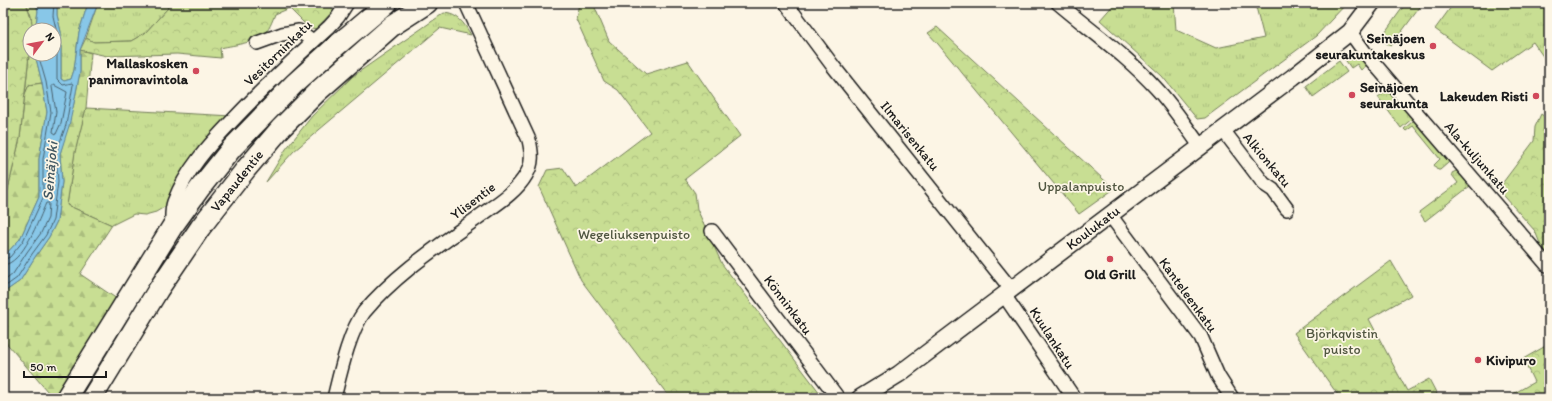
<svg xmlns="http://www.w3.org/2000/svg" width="1552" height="401" viewBox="0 0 1552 401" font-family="Itim,sans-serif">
  <defs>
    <pattern id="grass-tufts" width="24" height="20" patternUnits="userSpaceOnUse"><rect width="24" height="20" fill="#c8de93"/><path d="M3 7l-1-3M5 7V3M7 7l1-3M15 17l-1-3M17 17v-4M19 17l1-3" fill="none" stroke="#abbe7e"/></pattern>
    <pattern id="forest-firs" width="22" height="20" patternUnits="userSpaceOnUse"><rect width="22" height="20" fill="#c8de93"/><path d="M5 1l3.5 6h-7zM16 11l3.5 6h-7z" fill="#abbe7e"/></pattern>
    <pattern id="park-crowns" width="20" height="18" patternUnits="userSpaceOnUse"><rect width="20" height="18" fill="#c8de93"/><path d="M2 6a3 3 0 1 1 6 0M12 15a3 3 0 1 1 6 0" fill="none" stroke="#abbe7e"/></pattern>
  </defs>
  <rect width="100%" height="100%" fill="#fcf5e5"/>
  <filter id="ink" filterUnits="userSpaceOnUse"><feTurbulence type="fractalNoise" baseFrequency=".025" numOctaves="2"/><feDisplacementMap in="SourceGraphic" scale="8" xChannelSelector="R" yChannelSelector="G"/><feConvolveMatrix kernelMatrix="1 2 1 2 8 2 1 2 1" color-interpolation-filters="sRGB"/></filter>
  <g filter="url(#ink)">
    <path fill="url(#grass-tufts)" stroke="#727d58" d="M26,3H36L38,11L35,30H32L31,16Z
      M57,3H88L79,32L74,70L71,79L64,81L61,79V32L57,15Z
      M98,3H166L168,8L145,33L131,41L94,42L86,38Z
      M1115,3H1174L1176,30L1216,48L1264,38L1255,3H1347L1316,36L1205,118L1197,119L1162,76L1100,20Z
      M1406,3H1423L1391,46L1380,39Z
      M1454,3H1549V65L1533,42L1492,71L1435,29Z
      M444,13C458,14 464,23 471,35L440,28L294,151L266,182L286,149L312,116L353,76Z
      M30,46V54H35L42,83L29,85L25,94Z
      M1347,56L1357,59L1360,57L1367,65L1361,70L1357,64L1351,68L1344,58Z
      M1339,61L1347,72L1313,97L1306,86Z
      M1389,89L1413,118L1401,128L1378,97Z
      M86,108L232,116L166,206L156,212L145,215L134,214L112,225L67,205L75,151Z
      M1413,121H1415L1449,160L1448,163L1440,170H1438L1434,165L1440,159L1413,126L1406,131L1404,129Z
      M1456,171C1462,174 1469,179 1470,186L1425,221L1419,212L1458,183L1452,175V173Z"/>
    <path fill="url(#forest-firs)" stroke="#727d58" d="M80,50L91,53L86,108L75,152L67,205L112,225L80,274L120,301L57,398H53L3,339V293L20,281L35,257L49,237L57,221L62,182L60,154L74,103L80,72Z
      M42,83L47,112L39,159V197L20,239L3,257V210L20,138L25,94L29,85Z"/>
    <path fill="url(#park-crowns)" stroke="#727d58" d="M3,3H26C29,12 33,20 32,30H30V46L20,138L3,210Z
      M166,3H328L334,10L316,29L308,27L289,8L275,14C272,22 269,30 263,36C257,42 229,46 220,48L221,58L177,54L107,56L80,50L86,38L94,42L131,41L145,33L168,8Z
      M579,3H593L609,41L646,74L688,61L740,136L685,179L695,193L697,209L722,264L823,397L821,398H670L581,280L539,187L547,170L563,168L576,188L650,132L618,90L604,81L576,19Z
      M937,27L1114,189L1079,214L938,44L928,33Z
      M1541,114L1549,120V256L1541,246L1535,231L1498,189L1534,141L1535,127Z
      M1391,261L1411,295L1369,319L1407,391L1429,379L1439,398H1340L1294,333Z
      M1549,344V398H1506L1534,382L1523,359Z"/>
    <path fill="#88c7e8" stroke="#5d8396" d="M36,3H57V15L61,32V79L64,81L71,79L74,70L79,32L88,3H98L80,50V72L74,103L69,126L60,154L62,182L57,221L49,237L35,257L20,281L3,293V257L20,239L39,197V159L47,112L42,83L35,54H54V30H35L38,11Z"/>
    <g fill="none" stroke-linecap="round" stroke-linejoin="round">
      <path stroke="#47606e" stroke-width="1" d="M54,85L67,92L61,123L56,134L53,132L56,112L52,87Z
        M50,161L52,162L53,182L52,191L50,192L48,191V163Z
        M3,260L10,257L23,241L43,198V159L51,112L46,82L38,54
        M3,265C23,264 39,219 46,203H49L48,218L41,233L27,252L13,274L3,282
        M3,288L17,278L32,254L46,235L53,220L58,182L56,153L66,125L73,85L72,83L63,85L57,79V33L53,16L54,3"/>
      <g stroke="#1c1c1c" stroke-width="16">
        <path id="minor" d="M786,3L833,66L1011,289
          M1058,3C1091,31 1127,56 1156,88C1173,106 1186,127 1201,147
          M1350,32L1366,54L1549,267
          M257,43L282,34L299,31L313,41
          M1223,130L1264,184L1273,190L1287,209
          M1110,215L1201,337L1218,376L1232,398
          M172,227C172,219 171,210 174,202C186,170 209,145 232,121C263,88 296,57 329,27L338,17L347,3
          M712,231L838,398
          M1004,295L1074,398
          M334,398C340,374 349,332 364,312C395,275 437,247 476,219C493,206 515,194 526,175C533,164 532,153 529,140L466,3"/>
      </g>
      <g stroke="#1c1c1c" stroke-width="19">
        <path id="tertiary" d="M860,398L899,374L1293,77L1350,32L1372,3"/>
      </g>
      <g stroke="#1c1c1c" stroke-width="23">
        <path id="primary" d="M66,398L172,227L200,188L232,148L294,84L335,47L387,3
          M92,398L158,290L200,228L246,169L281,128L317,92L393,25L427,3"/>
      </g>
      <use href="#minor" stroke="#fcf5e5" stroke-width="13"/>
      <use href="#tertiary" stroke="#fcf5e5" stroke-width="16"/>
      <use href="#primary" stroke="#fcf5e5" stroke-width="20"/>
    </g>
  </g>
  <g fill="#d1495b" stroke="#fcf5e5" stroke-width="1.5">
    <circle cx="1433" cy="46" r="4"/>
    <circle cx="196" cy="71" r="4"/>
    <circle cx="1352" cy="95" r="4"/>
    <circle cx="1536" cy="96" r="4"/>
    <circle cx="1110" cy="259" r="4"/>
    <circle cx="1478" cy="360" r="4"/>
  </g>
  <g text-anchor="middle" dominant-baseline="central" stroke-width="3.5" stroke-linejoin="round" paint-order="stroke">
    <g font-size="14" font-weight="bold" fill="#1c1c1c" stroke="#fcf5e5" text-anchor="end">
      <text x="1425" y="38">Seinäjoen<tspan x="1425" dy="16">seurakuntakeskus</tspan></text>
      <text x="188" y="63">Mallaskosken<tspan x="188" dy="16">panimoravintola</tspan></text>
      <text x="1360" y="87" text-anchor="start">Seinäjoen<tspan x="1360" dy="16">seurakunta</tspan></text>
      <text x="1528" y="96">Lakeuden Risti</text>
      <text x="1110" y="274" text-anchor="middle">Old Grill</text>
      <text x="1486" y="360" text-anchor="start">Kivipuro</text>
    </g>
    <g font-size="14" fill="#1c1c1c" stroke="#fcf5e5">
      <text transform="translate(278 53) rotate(-44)">Vesitorninkatu</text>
      <text transform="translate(910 136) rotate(51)">Ilmarisenkatu</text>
      <text transform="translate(1477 158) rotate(49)">Ala-kuljunkatu</text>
      <text transform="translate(1267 160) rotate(50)">Alkionkatu</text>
      <text transform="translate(237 181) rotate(-51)">Vapaudentie</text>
      <text transform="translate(473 201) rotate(-37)">Ylisentie</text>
      <text transform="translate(1093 228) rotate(-37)">Koulukatu</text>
      <text transform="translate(1188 295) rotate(54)">Kanteleenkatu</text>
      <text transform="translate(788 305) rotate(53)">Könninkatu</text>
      <text transform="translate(1052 338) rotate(57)">Kuulankatu</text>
    </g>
    <g font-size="14" fill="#505640" stroke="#fcf5e5">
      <text x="1081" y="186">Uppalanpuisto</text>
      <text x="634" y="234">Wegeliuksenpuisto</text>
      <text x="1342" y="333">Björkqvistin<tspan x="1342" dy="16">puisto</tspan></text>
    </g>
    <g font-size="15" font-style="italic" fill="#425863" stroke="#fcf5e5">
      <text transform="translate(50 171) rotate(-85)">Seinäjoki</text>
    </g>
  </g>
  <rect width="1552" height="401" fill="none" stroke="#fcf5e5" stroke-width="16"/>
  <rect x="8" y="8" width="1536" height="385" fill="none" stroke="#1c1c1c" stroke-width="1.5" filter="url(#ink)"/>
  <g transform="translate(42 42) rotate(58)"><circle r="19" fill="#fcf5e5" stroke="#a29e95"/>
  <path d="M0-3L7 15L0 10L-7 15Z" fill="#d1495b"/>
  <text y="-6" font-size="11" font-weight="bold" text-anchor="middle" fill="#1c1c1c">N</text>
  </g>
  <path d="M24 371v6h82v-6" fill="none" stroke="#1c1c1c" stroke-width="2"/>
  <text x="30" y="371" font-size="12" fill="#1c1c1c" stroke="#fcf5e5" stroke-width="3" paint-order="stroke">50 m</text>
</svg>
